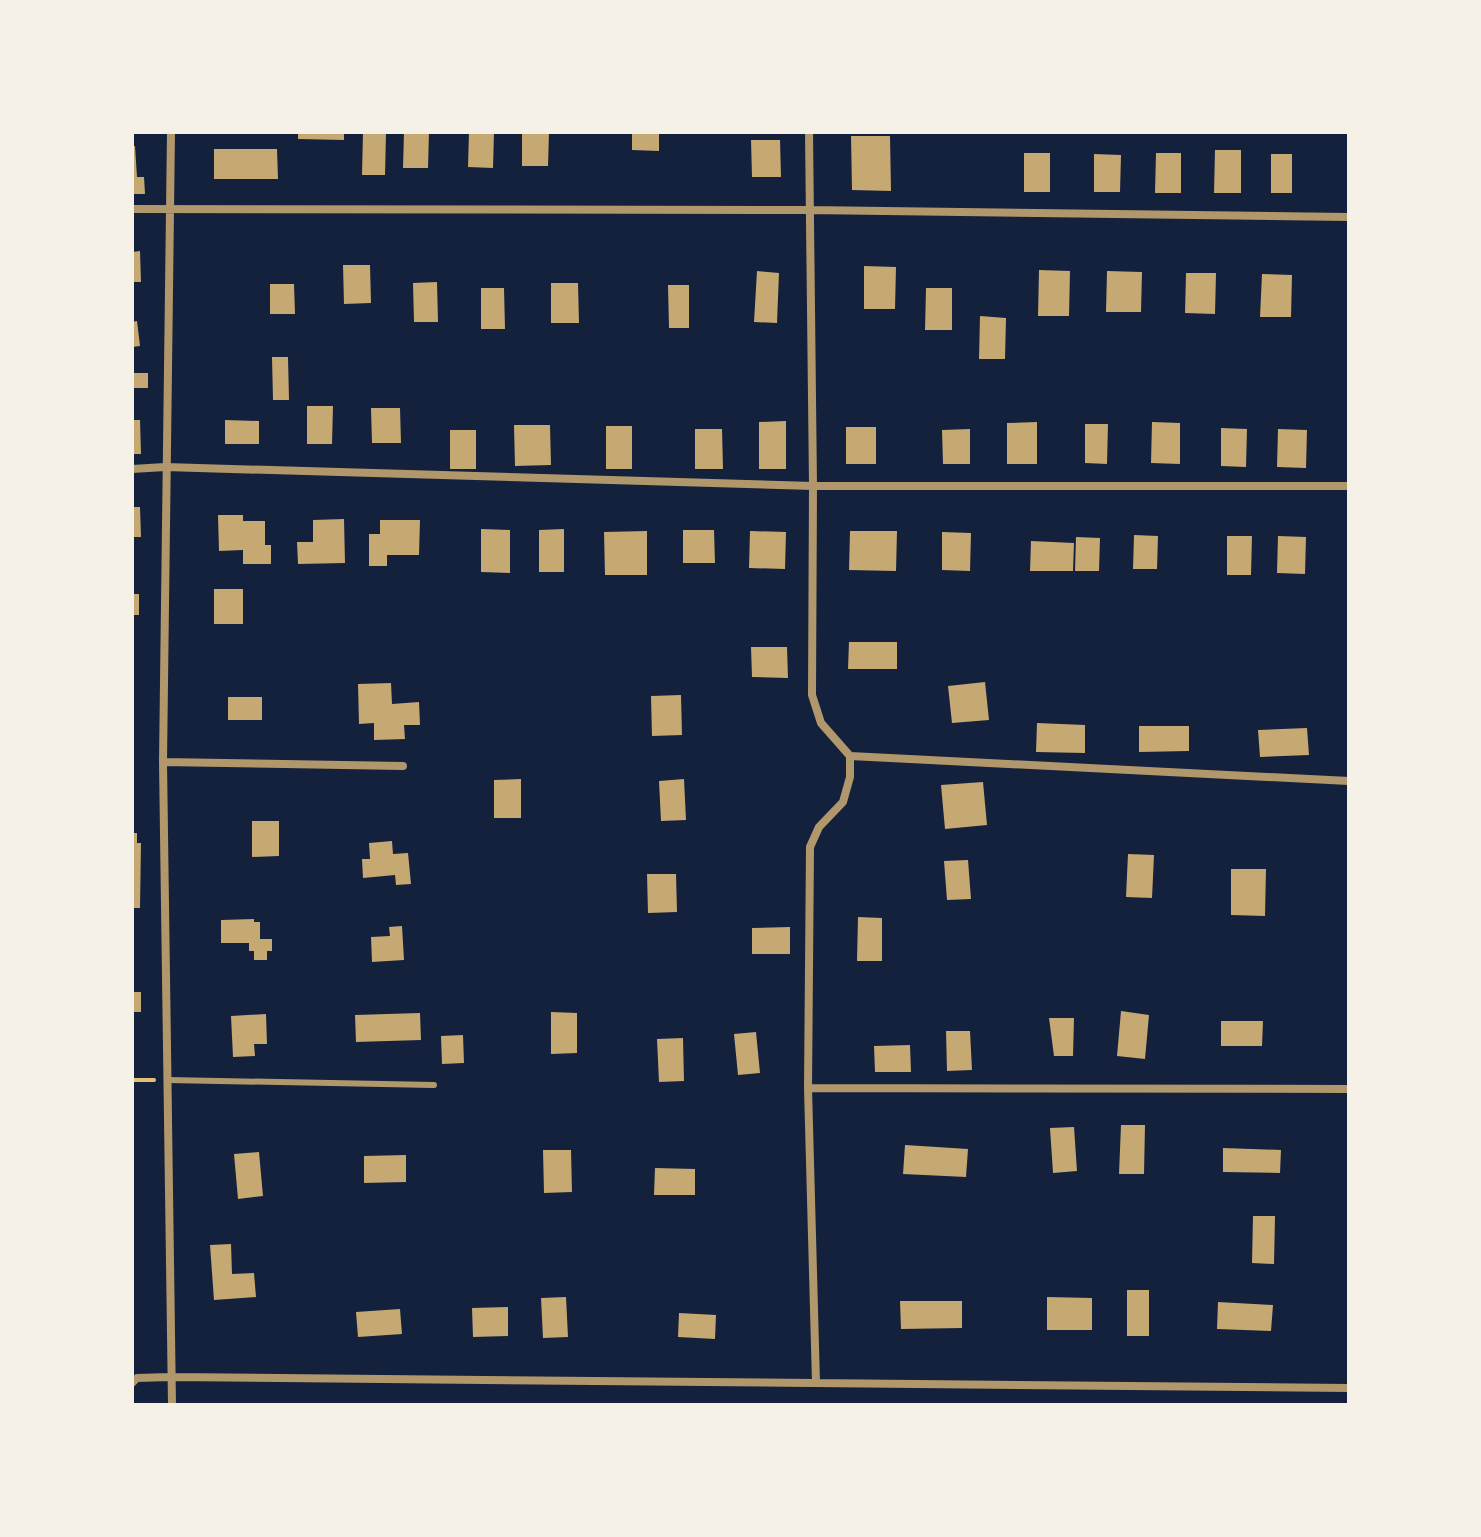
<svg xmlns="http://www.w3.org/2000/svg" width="1481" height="1537" viewBox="0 0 1481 1537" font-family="'Nunito Sans',sans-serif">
  <rect width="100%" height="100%" fill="#14213d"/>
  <path fill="#c6a872" d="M298,132H344V140L298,139Z
    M363,132L386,133L385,175H362Z
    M404,132H429L428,168H403Z
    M469,132H494L493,168L468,167Z
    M522,132H549L548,166H522Z
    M632,132H659V151L632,150Z
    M851,136H890L891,191L852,190Z
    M751,140H780L781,177H752Z
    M132,146H135L137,177H144L145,194H132Z
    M214,149H277L278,179H214Z
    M1215,150H1241V193H1214Z
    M1024,153H1050V192H1024Z
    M1156,153H1181V193H1155Z
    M1094,154L1121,155L1120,192H1094Z
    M1271,154H1292V193H1271Z
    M140,251L141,282H132V252Z
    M343,265H370L371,303L344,304Z
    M864,266L896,267L895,309H864Z
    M1039,270L1070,271L1069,316H1038Z
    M757,271L779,273L777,323L754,322Z
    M1107,271L1142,272L1141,312H1106Z
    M1186,273H1216L1215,314L1185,313Z
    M1262,274L1292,275L1291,317H1260Z
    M437,282L438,322H414L413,283Z
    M551,283H578L579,323H551Z
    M270,284H294L295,314H270Z
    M668,285H689V328H669Z
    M481,288H504L505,329H481Z
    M926,288H952V330H925Z
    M980,316L1006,318L1005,359H979Z
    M137,321L140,346L132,347V322Z
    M272,357H288L289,400H273Z
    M132,373H148V388H132Z
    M307,406H333L332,444H307Z
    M371,408H400L401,443H372Z
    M132,420H140L141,454H132Z
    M225,420L259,421V444H225Z
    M786,421V469H759V422Z
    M1037,422V464H1007V423Z
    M1152,422L1180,423V464L1151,463Z
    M1085,424H1108L1107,464L1085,463Z
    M514,425H550L551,465L515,466Z
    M606,426H632V469H606Z
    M846,427H876V464H846Z
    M1221,428L1247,429L1246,467L1221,466Z
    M695,429H722L723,469H695Z
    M970,429V464H943L942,430Z
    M1278,429L1307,430L1306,468L1277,467Z
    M450,430H476V469H450Z
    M132,507H140L141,537H132Z
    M218,515H243V521H265V545H271V564H243V550L219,551Z
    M344,519L345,563L298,564L297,542H313V520Z
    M380,520H420L419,555H387V566H369V534H380Z
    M481,529L510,530V573L481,572Z
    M564,529V572H539V530Z
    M683,530H714L715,563H683Z
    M647,531V575H605L604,532Z
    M750,531L786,532L785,569L749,568Z
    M850,531H897L896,571L849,570Z
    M942,532L971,533L970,571L942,570Z
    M1134,535L1158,536L1157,569H1133Z
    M1227,536H1252L1251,575H1227Z
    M1278,536L1306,537L1305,574L1277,573Z
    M1076,537L1100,538L1099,571H1075Z
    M1031,541L1074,543L1073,571H1030Z
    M214,589H243V624H214Z
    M132,594H139V615H132Z
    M849,642H897V669H848Z
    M751,647H787L788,678L752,677Z
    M985,682L989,720L952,723L948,686Z
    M391,683L392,704L419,702L420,725H404L405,739L374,740V723L359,724L358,684Z
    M681,695L682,735L652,736L651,696Z
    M228,697H262V720H228Z
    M1037,723L1085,725V753L1036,752Z
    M1139,726H1189V751L1139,752Z
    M1307,728L1309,755L1260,757L1258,730Z
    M521,779V818H494V780Z
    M684,779L686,820L661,821L659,781Z
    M983,782L987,825L945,829L941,785Z
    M252,821H279V856L252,857Z
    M132,833H137V843H141L140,908H132Z
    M392,841L393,854L408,853L411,884L396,885L395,875L363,878L362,859H370L369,843Z
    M1128,854L1154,855L1152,898L1126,897Z
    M968,860L971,899L947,900L944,861Z
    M1231,869H1266L1265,916L1231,915Z
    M647,874H676L677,912L648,913Z
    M858,917L882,918V961H857Z
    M254,919V922H260V939H272V951H267V960H254V951H249V943H221V920Z
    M402,926L404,960L372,962L371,937L390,936L389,927Z
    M790,927V954H752V928Z
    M132,992H141V1012H132Z
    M1121,1011L1149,1015L1145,1059L1117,1056Z
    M551,1012L577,1013V1053L551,1054Z
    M420,1013L421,1040L356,1042L355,1015Z
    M266,1014L267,1044H254L255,1056L233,1057L231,1016Z
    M1049,1018H1074L1073,1056H1054Z
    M1221,1021H1263L1262,1046H1221Z
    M946,1031H970L972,1070L947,1071Z
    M756,1032L760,1073L738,1075L734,1034Z
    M463,1035L464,1063L442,1064L441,1036Z
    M683,1038L684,1081L659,1082L657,1039Z
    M910,1045L911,1072H875L874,1046Z
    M1121,1125H1145L1144,1174H1119Z
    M1074,1127L1077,1171L1053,1173L1050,1128Z
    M905,1145L968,1149L966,1177L903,1174Z
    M1223,1148L1281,1150L1280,1173L1223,1172Z
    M543,1150H571L572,1192L544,1193Z
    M259,1152L263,1196L238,1199L234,1154Z
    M406,1155V1182L364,1183V1156Z
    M655,1168L695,1169V1195H654Z
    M1253,1216H1275L1274,1264L1252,1263Z
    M231,1244L232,1274L254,1273L256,1297L214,1300L210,1245Z
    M1127,1290H1149V1336H1127Z
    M566,1297L568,1337L543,1338L541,1298Z
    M1047,1297L1092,1298V1330H1047Z
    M900,1301H962V1328L901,1329Z
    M1218,1302L1273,1305L1271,1331L1217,1329Z
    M508,1307V1336L473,1337L472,1308Z
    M400,1309L402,1334L358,1337L356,1312Z
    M679,1313L716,1315L715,1339L678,1337Z"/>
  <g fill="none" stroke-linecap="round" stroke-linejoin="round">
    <path stroke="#e5c07b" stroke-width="4" d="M132,1080H154"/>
    <path stroke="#b1986c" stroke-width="6" d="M168,1080L434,1085"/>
    <path stroke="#b1986c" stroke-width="8" d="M171,132L163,762L172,1405
      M809,132L813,486L812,695L821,723L850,756V777L843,802L819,827L810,847L808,1088L816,1383
      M132,209L809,210L1349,217
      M132,469L165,467L813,486H1349
      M850,756L1349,781
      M163,762L403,766
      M808,1088L1349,1089
      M132,1383L137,1378L170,1377L1349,1388"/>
  </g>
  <rect width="1481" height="1537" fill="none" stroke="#f6f1e7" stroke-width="268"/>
</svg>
